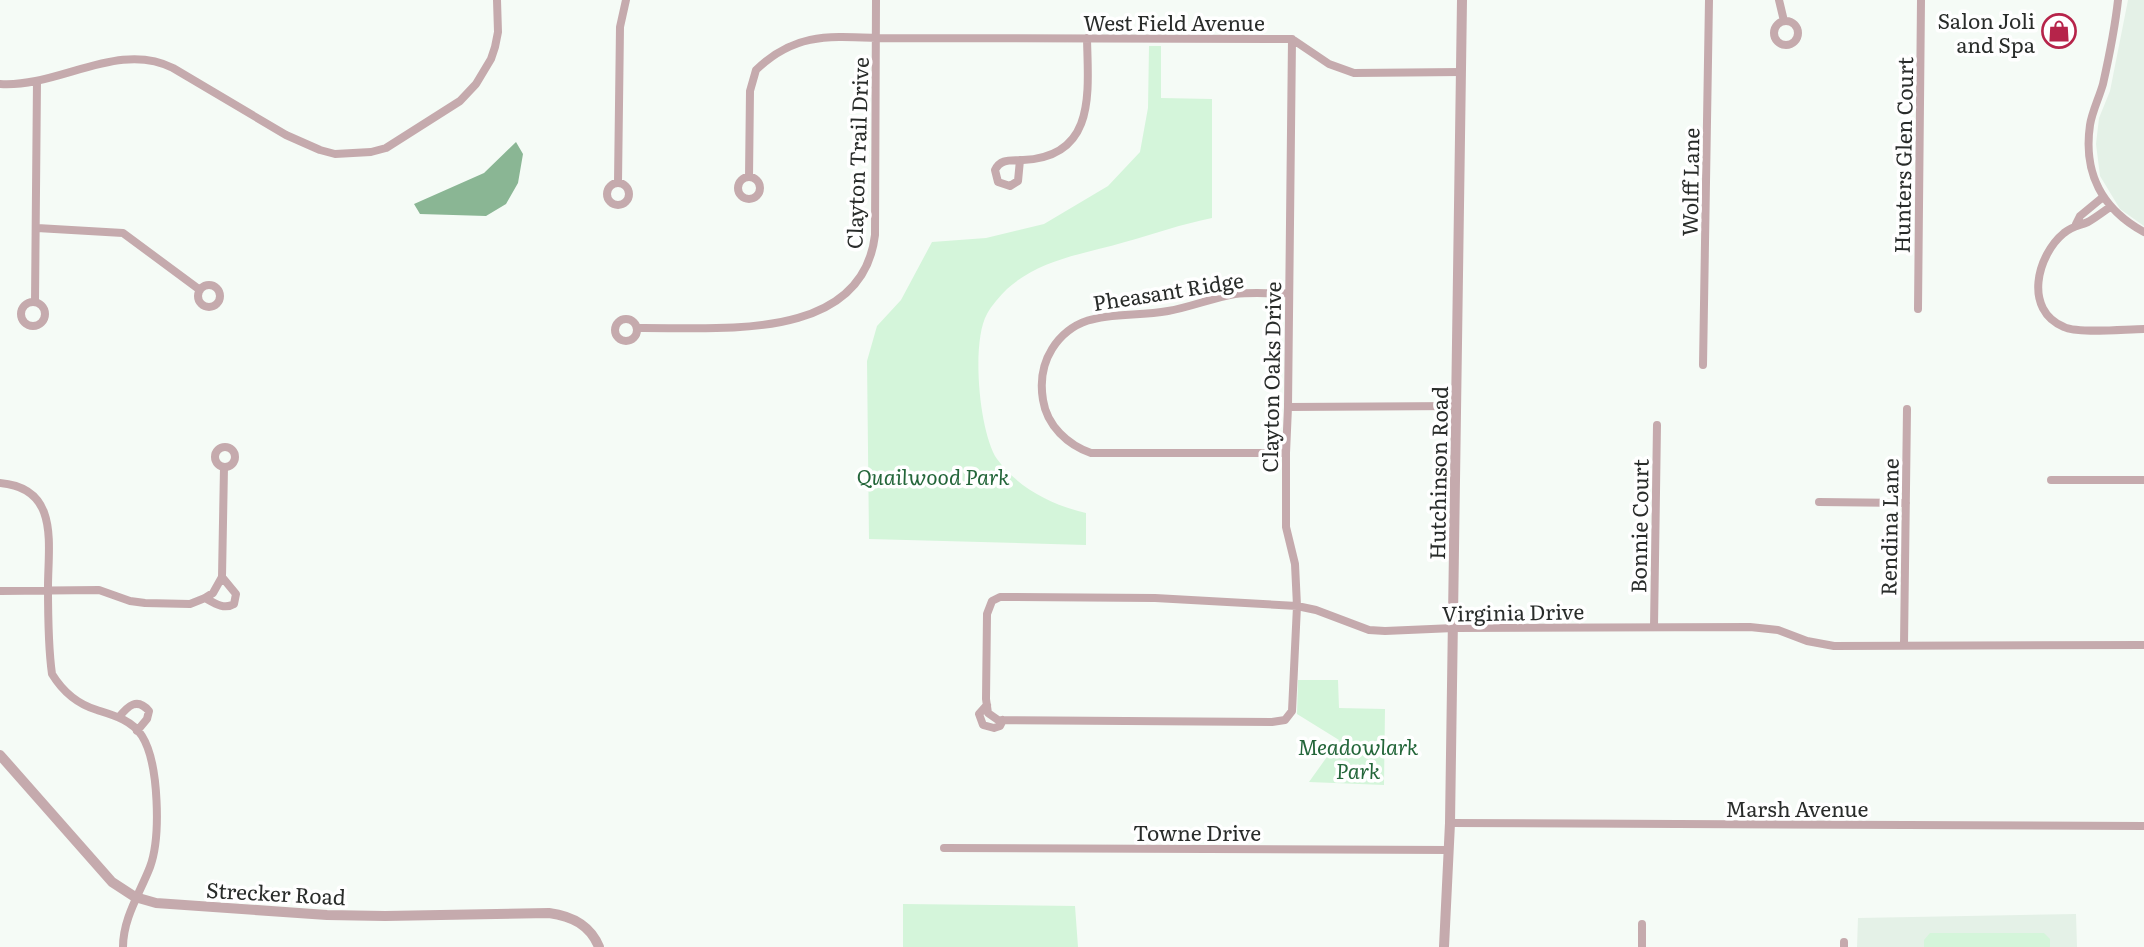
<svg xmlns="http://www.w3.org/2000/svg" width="2144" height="947" viewBox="0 0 2144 947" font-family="Literata,serif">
  <rect width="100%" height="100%" fill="#f5fbf6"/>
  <path fill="#e4f1e7" d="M2128,0H2144V226L2120,209L2100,176L2096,144L2099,118L2110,91Z
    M2076,914L2077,947H1857L1858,918Z"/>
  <path fill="#d4f5da" d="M1149,46H1161V98L1212,99V218C1182,224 1154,234 1125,242C1084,254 1040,259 1007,289C1001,295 991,306 987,314C971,342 979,432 997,459C1018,488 1052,505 1086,513V545L869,539L867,361L877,326L901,300L932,242L986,238L1044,224L1108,186L1140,152L1148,108Z
    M1298,680H1338L1339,708L1385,709L1384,785L1309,782L1339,740L1297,714Z
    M903,904L1075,906L1078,947H903Z
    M1930,933H2044L2050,939V947H1924V940Z"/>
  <path fill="#8ab694" d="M516,142L523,154L518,183L506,204L486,216L420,214L414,204L484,173Z"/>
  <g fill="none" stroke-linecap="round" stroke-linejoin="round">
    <path stroke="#c5aaad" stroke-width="8" d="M1779,0L1784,21
      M2118,0C2115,28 2109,57 2103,84C2099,98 2092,112 2090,125C2083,173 2102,209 2144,232
      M1774 33a12 12 0 1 1 24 0a12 12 0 1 1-24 0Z
      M1292,39L1288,407L1286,453V527L1295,564L1297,606L1292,711L1285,720L1272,722L998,720L988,713L986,699L987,614L992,601L1000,597L1155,598L1297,606L1316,610L1369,630L1385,631L1454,628L1750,627L1778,630L1807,641L1834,646L2144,645
      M0,84C58,88 118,40 173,68L286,135L320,150L335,154L371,152L386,148L460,101L476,84L491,59L495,47L498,32L497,0
      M1020,160L1018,181L1010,186L998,182L995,170C1001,158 1011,161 1023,160C1097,157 1088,91 1087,38
      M749,177L750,91L756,70C794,33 828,36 877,38L1292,39L1329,64L1354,73L1461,72
      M738 188a11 11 0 1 1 22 0a11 11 0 1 1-22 0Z
      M618,182L620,27L626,0
      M607 194a11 11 0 1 1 22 0a11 11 0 1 1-22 0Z
      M2110,207C2103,212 2095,218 2088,222C2079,226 2073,226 2064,233C2037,255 2023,310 2064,327C2078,334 2126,329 2144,329
      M2076,224L2080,216L2103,197
      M37,228L123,233L200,290
      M198 296a11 11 0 1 1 22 0a11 11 0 1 1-22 0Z
      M35,302L37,81
      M21 314a12 12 0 1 1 24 0a12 12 0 1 1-24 0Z
      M1918,309L1921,0
      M615 330a11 11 0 1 1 22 0a11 11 0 1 1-22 0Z
      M637,328C717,327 862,344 875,235L876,0
      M1703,365L1709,0
      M1288,407L1457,406
      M215 457a10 10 0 1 1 20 0a10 10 0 1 1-20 0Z
      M1286,453H1091C1068,445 1047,426 1043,400C1040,382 1042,365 1052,349C1079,306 1124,319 1168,311C1191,307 1212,298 1235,294C1253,292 1271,294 1289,293
      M2051,480H2144
      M0,483C60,488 48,544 48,587C48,615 48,646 52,674C63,692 77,704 97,710C113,715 132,720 142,736C159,763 161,837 150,867C140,893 123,918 123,947
      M1819,502L1906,503
      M0,591L99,590L130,601L145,603L190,604L205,598L213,593L222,577L224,467
      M205,598C214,603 224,610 234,604L236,594L222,577
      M1654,627L1657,425
      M1904,645L1907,409
      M987,705L979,714L983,725L994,728L1000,726L1003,720
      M119,717C128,706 137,697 149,711L147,719L137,731
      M1450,823L2144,826
      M944,848L1449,850
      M1642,947V924
      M1844,947V942"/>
    <path stroke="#c5aaad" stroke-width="10" d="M0,755L112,882L135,897L156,903L327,915L385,916L549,913C572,916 590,925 599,947
      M1444,947L1450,823L1462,0"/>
  </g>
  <defs>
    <g id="shop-ring" transform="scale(1.75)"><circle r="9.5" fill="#fff" stroke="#b6244a" stroke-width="1.5"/><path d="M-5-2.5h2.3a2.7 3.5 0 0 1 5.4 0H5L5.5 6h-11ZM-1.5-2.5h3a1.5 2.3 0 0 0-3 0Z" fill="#b6244a"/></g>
  </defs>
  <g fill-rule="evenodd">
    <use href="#shop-ring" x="2059" y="31"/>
  </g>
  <g text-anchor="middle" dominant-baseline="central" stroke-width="7" stroke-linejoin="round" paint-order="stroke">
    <g font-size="21" fill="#292c2a" stroke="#fff" text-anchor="end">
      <text x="2035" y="19">Salon Joli<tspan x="2035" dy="24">and Spa</tspan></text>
    </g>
    <g font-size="21" fill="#292c2a" stroke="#fff">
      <text x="1174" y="21">West Field Avenue</text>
      <text transform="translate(856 153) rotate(-88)">Clayton Trail Drive</text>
      <text transform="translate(1902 155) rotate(-89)">Hunters Glen Court</text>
      <text transform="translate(1689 182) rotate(-89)">Wolff Lane</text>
      <text transform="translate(1168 290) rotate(-9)">Pheasant Ridge</text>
      <text transform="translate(1270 377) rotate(-89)">Clayton Oaks Drive</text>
      <text transform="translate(1437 473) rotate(-89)">Hutchinson Road</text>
      <text transform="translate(1638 526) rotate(-89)">Bonnie Court</text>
      <text transform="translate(1888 527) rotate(-89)">Rendina Lane</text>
      <text transform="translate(1513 611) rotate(-1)">Virginia Drive</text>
      <text x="1797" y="807">Marsh Avenue</text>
      <text x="1197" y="831">Towne Drive</text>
      <text transform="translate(276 892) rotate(3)">Strecker Road</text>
    </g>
    <g font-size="21" font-style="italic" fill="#24663a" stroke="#fff">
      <text x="933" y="475">Quailwood Park</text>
      <text x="1358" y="745">Meadowlark<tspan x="1358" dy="24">Park</tspan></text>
    </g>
  </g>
</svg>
